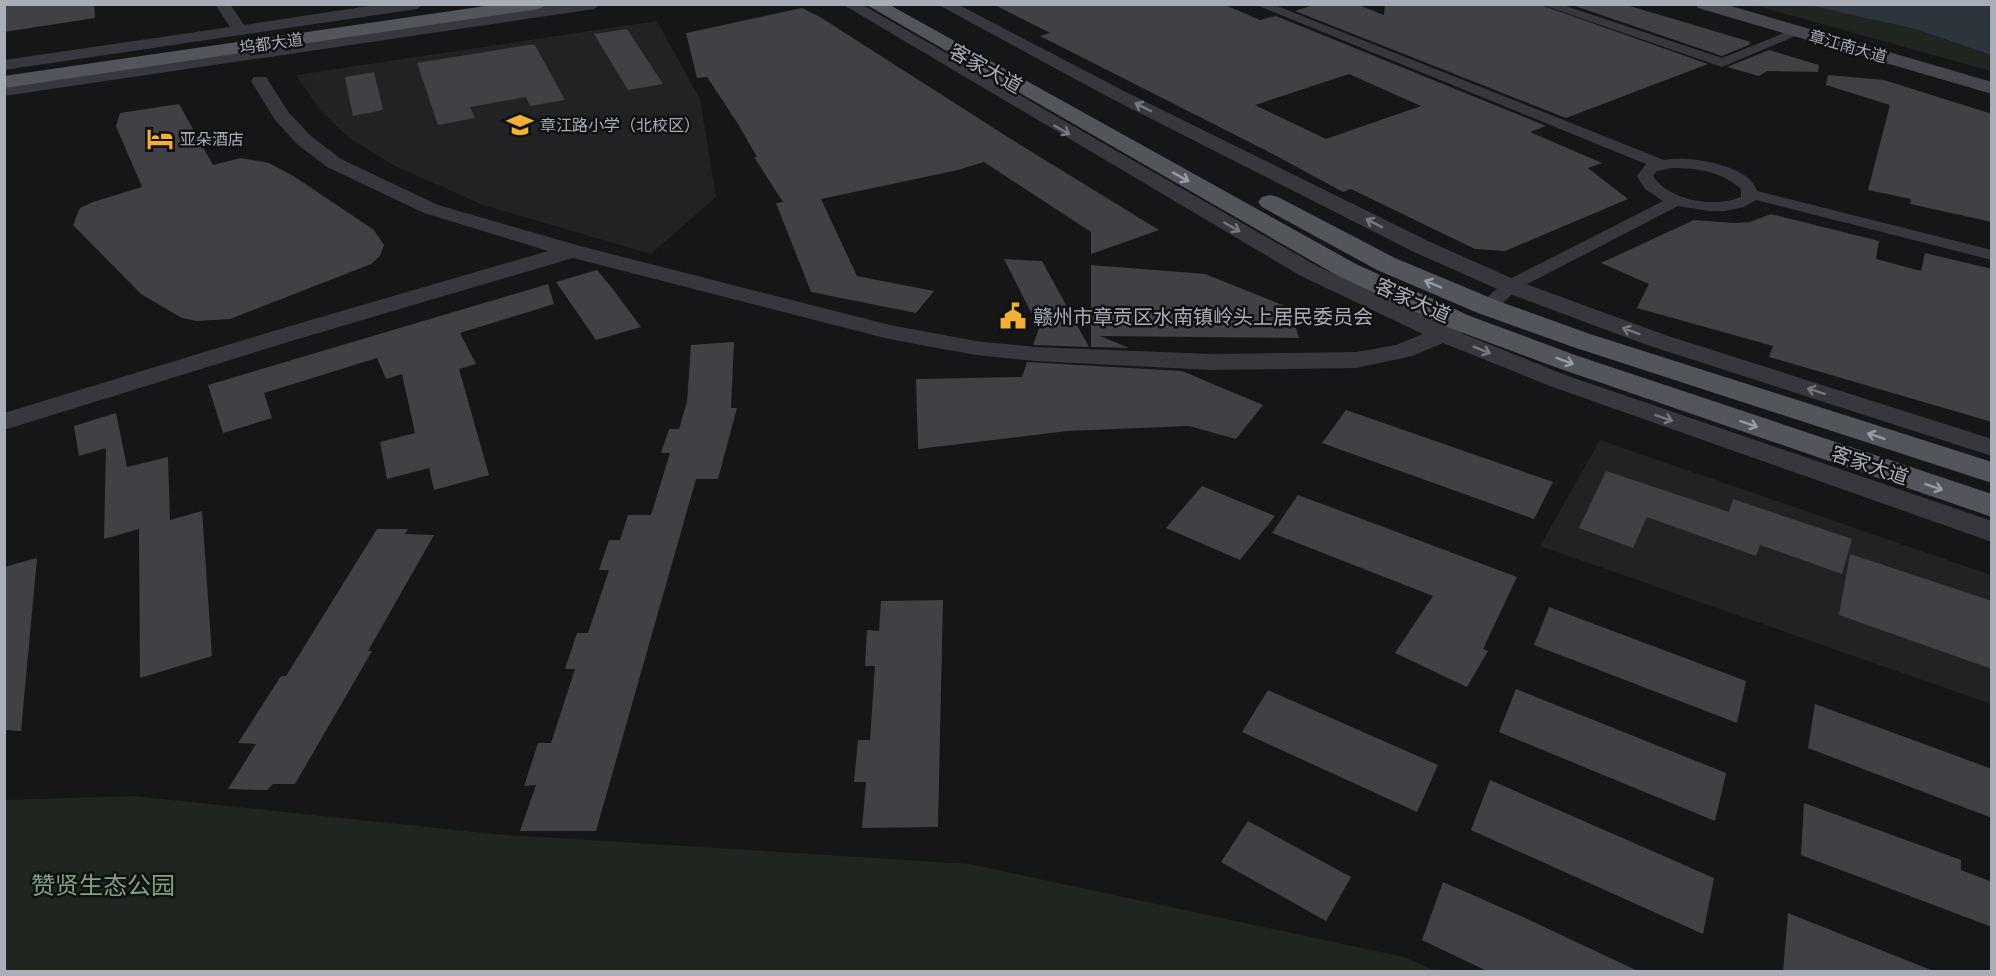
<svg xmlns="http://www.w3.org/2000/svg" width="1996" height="976" viewBox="0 0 1996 976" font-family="'Noto Sans','Noto Sans SC',sans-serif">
  <rect width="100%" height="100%" fill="#161618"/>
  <path fill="#222225" d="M657,21L700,99L716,197L651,254L483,205L395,166L349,138L321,111L296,75Z
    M1600,440L1991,575V704L1540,546Z"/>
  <path fill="#1e261f" d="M1754,5H1808L1915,29L1991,55V71Z
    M134,796L493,834L969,864L1404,957L1436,971H5V800Z"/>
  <path fill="#2c353c" d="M1808,5H1991V55L1915,29Z"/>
  <path fill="#404145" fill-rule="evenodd" d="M4,4H94L95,18L4,32Z
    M993,4H1223L1260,20L1276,16L1546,126L1530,132L1602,163L1588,168L1628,199L1505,251L1475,249L1351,189L1343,192L1267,151L1040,36L1050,33ZM1349,74L1421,106L1326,139L1255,105Z
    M1317,4H1356L1384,15L1385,4H1538L1708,64L1566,118L1295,11Z
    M1569,4H1623L1751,42L1748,43L1751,44L1722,56Z
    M802,8L820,17L1014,141L1159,230L1091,254V232L984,162L958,170L821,199L857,276L934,291L916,313L811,292L776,203L783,202L754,157H757L738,124L707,77L697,78L686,33Z
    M627,29L663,84L628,90L594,34Z
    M528,45H535L565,100L530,106L526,97L470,107L475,118L438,125L417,63Z
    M1769,50L1819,65L1818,72L1767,71L1759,76L1727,67Z
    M374,72L383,110L353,116L345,77Z
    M1828,75L1884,80L1992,114V222L1910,204L1911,199L1868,190L1890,105L1826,85Z
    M179,104L213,165L241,158L269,163L295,177L374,230L384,245L380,256L371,264L230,319L197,321L182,318L141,294L73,225L80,208L93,202L142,187L116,126L120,113Z
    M1771,214L1879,241L1876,259L1921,271L1925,253L1992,269V422L1769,357L1773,346L1637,308L1649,284L1601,263L1694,220L1733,223L1750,222Z
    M1004,259L1042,261L1089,347L1033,345L1039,328Z
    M1091,265L1205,274L1290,308L1299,338L1100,336L1129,348L1091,347Z
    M597,270L612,288L641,327L596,340L556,282Z
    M548,284L554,304L460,333L476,364L459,369L489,475L434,490L429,468L387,479L380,442L415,433L402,374L386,379L377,358L264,393L272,418L223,433L208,385Z
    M734,342L731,408H737L718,479H696L596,831H520L536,785L524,786L538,743H551L575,669H565L577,633H588L609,570H599L609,540H620L628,515H651L670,453H661L669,429H679L687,402L691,345Z
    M1027,362L1182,371L1263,405L1236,439L1189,426L1067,431L918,449L916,379L1022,377Z
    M1346,410L1553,482L1534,519L1322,443Z
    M116,413L127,467L168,457L170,520L202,511L212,656L140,678L139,529L104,539L106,448L79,456L74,426Z
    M1606,471L1729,512L1733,499L1852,539L1842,574L1760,545L1756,556L1647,517L1633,548L1579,528Z
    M1202,486L1275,516L1240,560L1166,528Z
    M1298,495L1517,577L1483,649L1488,651L1467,687L1395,653L1433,596L1272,533Z
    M377,529H408L405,534L434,535L368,651H372L295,784H273L267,790L228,789L256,744L238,743L281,676H286Z
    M1850,554L1992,601V669L1839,615Z
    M37,558L21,731L4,730V567Z
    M943,600L938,827L862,828L866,782H854L858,740H870L875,666H865L867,630L879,631L881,601Z
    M1549,607L1746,681L1737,723L1534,645Z
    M1516,689L1726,773L1715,821L1499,732Z
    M1268,690L1438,765L1417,812L1242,732Z
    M1815,704L1992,769V818L1808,748Z
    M1490,780L1714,878L1703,934L1471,830Z
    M1804,803L1961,860V870L1992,882V927L1801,855Z
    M1248,821L1351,877L1326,921L1221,862Z
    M1443,882L1523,917L1640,972H1489L1422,940Z
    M1788,913L1931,970V972H1783Z"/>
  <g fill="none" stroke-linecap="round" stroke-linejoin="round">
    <path fill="#37383d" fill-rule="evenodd" d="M1254,4H1272L1664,160C1686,155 1750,164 1757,191L1992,250V260L1756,200L1744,207L1725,211H1709L1678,206L1516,290L1495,311H1481L1479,307L1481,303L1504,282L1663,201L1645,189L1637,176L1646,164ZM1671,168C1697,168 1721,171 1741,189V197C1715,208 1669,201 1653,176L1657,171Z
      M1540,4H1560L1722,58L1794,29L1799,28L1805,32L1722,67Z"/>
    <path fill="#37383d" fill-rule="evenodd" d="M215,4H230L244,25L382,4H424L417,9L4,70V60L230,27Z
      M559,4H601L594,9L4,96V86Z
      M842,4H861L1317,266L1441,324C1451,317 1457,314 1468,317L1472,322L1461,333L1568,376L1992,521V542L1550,386L1443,343L1412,356L1356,368L1211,370L1035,361L976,355L889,339L573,258L298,339L4,430V413L280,329L548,251L424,213L327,167L297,144L275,120L251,81L254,77H266L289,113L311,136L341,159L438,205L580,246L890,325L976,341L1035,347L1211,354L1356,352L1396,345L1423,334L1301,276Z
      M937,4H957L1124,91L1430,242L1518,281L1665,335L1992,439V456L1647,345L1502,291L1414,252L1112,99Z"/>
    <path fill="#45474d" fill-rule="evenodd" d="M1696,4H1724L1992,82V94L1698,8Z"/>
    <path fill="#53555c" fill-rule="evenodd" d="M499,4H548L539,9L4,88V76Z
      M865,4H888L1356,264L1470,316L1575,355L1992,494V517L1555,367L1450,328L1338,276Z
      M1270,195L1278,197L1395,258L1498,301L1590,334L1992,462V483L1570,346L1478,313L1377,270L1262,207L1258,202L1262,197Z"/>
  </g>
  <defs><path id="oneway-shaft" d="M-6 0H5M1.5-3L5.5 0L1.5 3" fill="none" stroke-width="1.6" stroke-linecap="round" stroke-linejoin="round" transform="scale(1.5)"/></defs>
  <g stroke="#757881">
    <use href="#oneway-shaft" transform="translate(1143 107) rotate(-153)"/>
    <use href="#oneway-shaft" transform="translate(1062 130) rotate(30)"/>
    <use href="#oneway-shaft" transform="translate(1374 223) rotate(-153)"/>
    <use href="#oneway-shaft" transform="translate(1232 227) rotate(30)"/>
    <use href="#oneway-shaft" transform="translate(1631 331) rotate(-160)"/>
    <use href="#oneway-shaft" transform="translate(1482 350) rotate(22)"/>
    <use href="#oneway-shaft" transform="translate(1816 391) rotate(-162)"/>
    <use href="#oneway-shaft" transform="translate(1664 418) rotate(19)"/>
  </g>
  <g stroke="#979ba6">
    <use href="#oneway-shaft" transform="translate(1181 177) rotate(29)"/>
    <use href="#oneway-shaft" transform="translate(1433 284) rotate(-157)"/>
    <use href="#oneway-shaft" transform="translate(1565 361) rotate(20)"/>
    <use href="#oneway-shaft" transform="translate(1749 424) rotate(19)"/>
    <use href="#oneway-shaft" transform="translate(1876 436) rotate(-162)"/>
    <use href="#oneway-shaft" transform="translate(1934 487) rotate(19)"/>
  </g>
  <defs>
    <g id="school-bare" transform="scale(2.07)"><path d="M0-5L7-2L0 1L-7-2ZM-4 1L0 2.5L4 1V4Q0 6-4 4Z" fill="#f2b134" stroke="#111113" stroke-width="2.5" paint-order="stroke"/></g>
    <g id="hotel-bare" transform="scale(2.07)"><path d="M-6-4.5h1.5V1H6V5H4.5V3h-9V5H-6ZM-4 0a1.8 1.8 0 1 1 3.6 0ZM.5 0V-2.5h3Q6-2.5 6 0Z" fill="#f2b134" stroke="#111113" stroke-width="2.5" paint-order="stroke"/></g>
    <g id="civic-bare" transform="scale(2.07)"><path d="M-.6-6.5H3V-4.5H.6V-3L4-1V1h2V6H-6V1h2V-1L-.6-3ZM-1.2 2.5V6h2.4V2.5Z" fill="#f2b134" stroke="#111113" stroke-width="2.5" paint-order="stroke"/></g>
  </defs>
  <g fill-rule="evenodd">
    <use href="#school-bare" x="520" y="125"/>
    <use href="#hotel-bare" x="160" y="139"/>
    <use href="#civic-bare" x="1013" y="316"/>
  </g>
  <g text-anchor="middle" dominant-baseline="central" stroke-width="5" stroke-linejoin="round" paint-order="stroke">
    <g font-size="16" fill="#a8adb8" stroke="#111113">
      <text transform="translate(271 43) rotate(-8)">坞都大道</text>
      <text transform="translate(1848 46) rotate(16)">章江南大道</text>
    </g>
    <g font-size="16" fill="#a8adb8" stroke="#111113" text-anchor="start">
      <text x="540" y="125">章江路小学（北校区）</text>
      <text x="180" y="139">亚朵酒店</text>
    </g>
    <g font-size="20" fill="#a8adb8" stroke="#111113">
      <text transform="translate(986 68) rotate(29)">客家大道</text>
      <text transform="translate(1413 300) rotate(24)">客家大道</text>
      <text transform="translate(1870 465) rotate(19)">客家大道</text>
    </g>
    <g font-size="20" fill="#a8adb8" stroke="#111113" text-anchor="start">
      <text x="1033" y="316">赣州市章贡区水南镇岭头上居民委员会</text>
    </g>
    <g font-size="24" fill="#7fa381" stroke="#111113">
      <text x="103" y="884">赞贤生态公园</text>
    </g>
  </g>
  <rect width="1996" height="976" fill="none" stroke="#a8adb8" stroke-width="12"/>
</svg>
